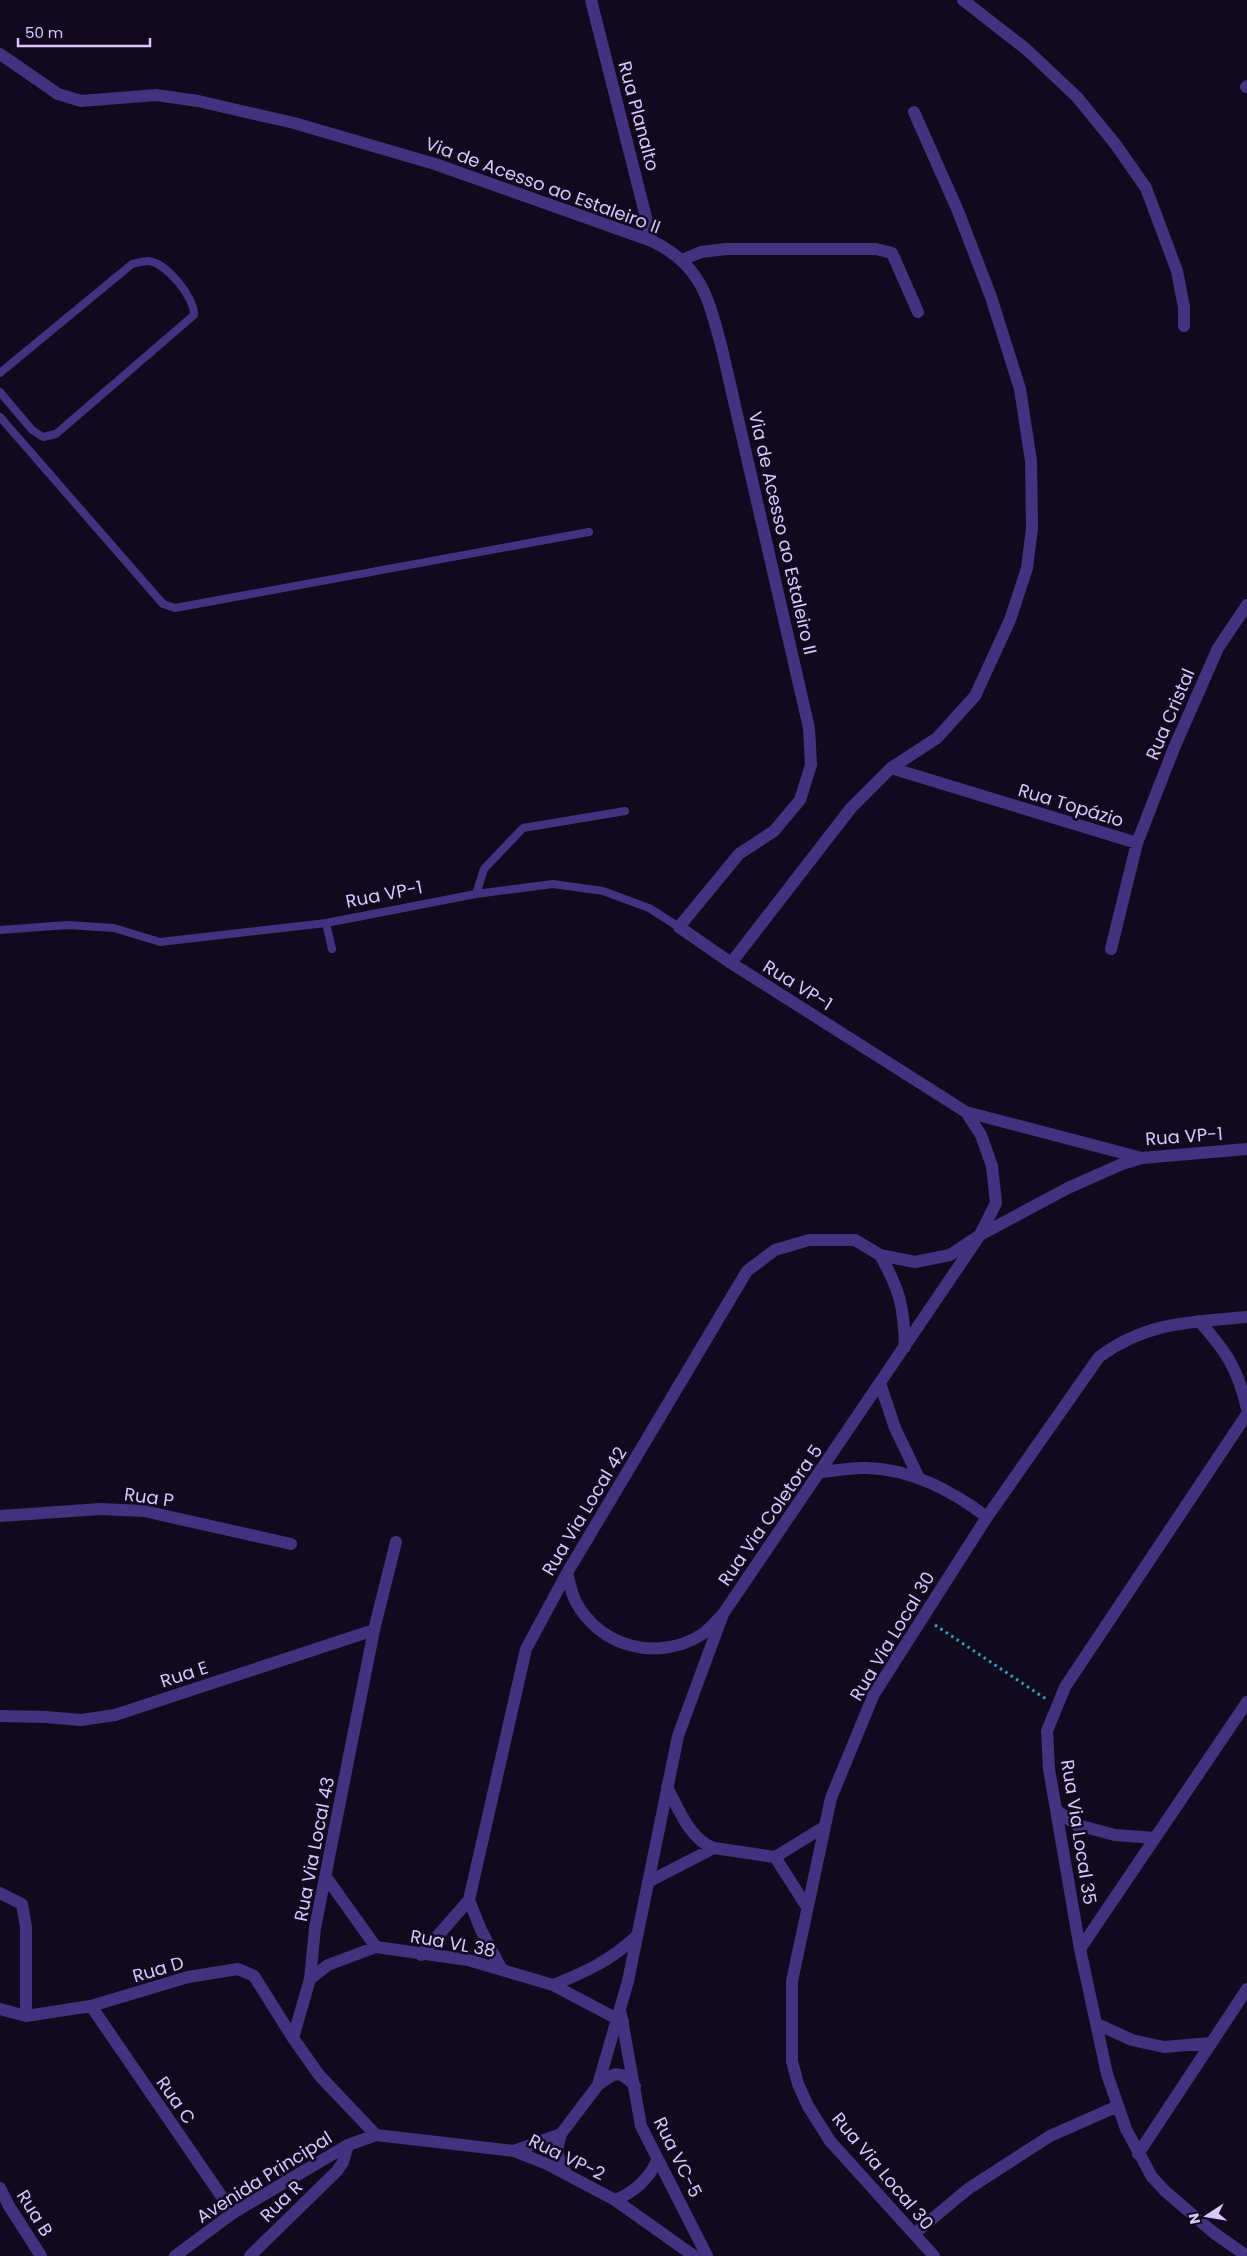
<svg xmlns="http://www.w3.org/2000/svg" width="1247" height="2256" viewBox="0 0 1247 2256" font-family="Poppins,sans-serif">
  <rect width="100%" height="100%" fill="#110a1e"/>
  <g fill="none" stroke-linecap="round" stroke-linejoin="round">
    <path stroke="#25a5b5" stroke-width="3" stroke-dasharray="2.5 4" stroke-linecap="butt" d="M935,1625L1046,1699"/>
    <path stroke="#433280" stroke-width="8" d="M0,373L132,264C137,263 143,261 148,261C166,262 195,298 194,315L56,434L43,437L32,430L0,392
      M0,417L163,604L175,608L589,532
      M476,894L484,869L523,828L625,811
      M326,923L332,949
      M0,930L68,925L114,928L160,942L326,923L476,894L553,884L603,891L649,908L679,927"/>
    <path stroke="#433280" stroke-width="12" d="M591,0L652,241
      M963,0L1026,49L1077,97L1116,145L1146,188L1177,271L1184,307V326
      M0,54L58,94L81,101L156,95L198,101L294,123L435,164L652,241C702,265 709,300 722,349L809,728L811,765L800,800L774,831L739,854L679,927L731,963L966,1112L1142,1158
      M1246,87L1247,86
      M682,260L701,252L726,249H876L892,253L918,312
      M891,768L1137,843
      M1111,949L1137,843L1174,748L1218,648L1247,605
      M731,963L851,808L891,768L937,738L975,696L1010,620L1027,568L1032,528L1031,461L1020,389L991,297L958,211L914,112
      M880,1255C900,1290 904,1308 905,1347
      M1199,1321C1226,1351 1238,1369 1247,1409
      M880,1383L895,1428L919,1478
      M1247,1414L1065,1687L1047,1731L1049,1769L1080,1949L1107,2074L1126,2129L1152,2177L1165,2191L1214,2233L1247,2256
      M821,1472C836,1471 852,1467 867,1468C912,1469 952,1491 987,1517
      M0,1516L100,1509L144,1511L291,1544
      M567,1573C570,1582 571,1594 576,1602C600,1647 657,1662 701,1635C709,1630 716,1621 723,1614
      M0,1716L45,1717L81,1720L115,1715L374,1630
      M667,1787C678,1808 690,1840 714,1848
      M1056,1810L1077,1825L1115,1835L1155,1838
      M775,1857L824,1827
      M326,1877L376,1947
      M648,1882L714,1848L775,1857L807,1907
      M0,1893L22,1904L26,1927V2016
      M469,1900L481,1930L502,1970
      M376,1947L468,1960L553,1985L623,2022
      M1080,1949L1247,1702
      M421,1955L469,1900L526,1649L567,1573L747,1271L775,1250L809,1240H855L880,1255L915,1262L950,1255L980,1235L996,1203L992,1166L981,1135L966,1112
      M310,1979L328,1965L376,1947
      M553,1985C586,1972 611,1960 637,1936
      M91,2006L233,2213
      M0,2009L26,2016L91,2006L188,1977L238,1969L254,1976L293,2038
      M1097,2024L1132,2040L1164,2047L1211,2043
      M376,2135L319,2075L293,2038L310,1979L315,1928L374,1630L396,1542
      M1138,2154L1247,1989
      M0,2188L9,2206L41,2256
      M914,2234L968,2189L1050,2136L1118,2106
      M934,2256L830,2141L808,2106L798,2084L792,2061V1981L831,1798L874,1694L987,1517L1099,1357C1146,1322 1190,1322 1247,1317"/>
    <path stroke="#433280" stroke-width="12" d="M621,2014L641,2126L707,2256
      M598,2085C615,2072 619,2069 635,2086
      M561,2134C555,2153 557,2156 566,2173
      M514,2151L561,2134L598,2085L628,1981L678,1736L723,1614L980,1235L1068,1188L1122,1164L1142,1158L1247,1149
      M615,2200C635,2192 648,2180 657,2161
      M175,2256L233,2213L348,2145L376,2135L514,2151L547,2164L615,2200L694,2256
      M250,2256L337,2171L343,2162L348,2145"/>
  </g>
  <g text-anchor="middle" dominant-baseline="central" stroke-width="5" stroke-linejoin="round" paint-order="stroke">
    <g font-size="18" fill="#d7c7ff" stroke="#110a1e">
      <text transform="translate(639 116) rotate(75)">Rua Planalto</text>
      <text transform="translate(543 185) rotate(20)">Via de Acesso ao Estaleiro II</text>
      <text transform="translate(783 533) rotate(77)">Via de Acesso ao Estaleiro II</text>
      <text transform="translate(1170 714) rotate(-67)">Rua Cristal</text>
      <text transform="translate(1071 805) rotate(17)">Rua Topázio</text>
      <text transform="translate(384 894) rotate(-11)">Rua VP-1</text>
      <text transform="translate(798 985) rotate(32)">Rua VP-1</text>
      <text transform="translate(1184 1136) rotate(-4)">Rua VP-1</text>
      <text transform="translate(149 1497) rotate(8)">Rua P</text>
      <text transform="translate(584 1511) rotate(-59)">Rua Via Local 42</text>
      <text transform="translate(770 1515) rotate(-55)">Rua Via Coletora 5</text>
      <text transform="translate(892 1636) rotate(-59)">Rua Via Local 30</text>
      <text transform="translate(184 1674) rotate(-18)">Rua E</text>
      <text transform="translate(1079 1832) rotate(81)">Rua Via Local 35</text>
      <text transform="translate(314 1849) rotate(-79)">Rua Via Local 43</text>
      <text transform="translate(453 1943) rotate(10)">Rua VL 38</text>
      <text transform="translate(158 1969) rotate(-16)">Rua D</text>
      <text transform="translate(176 2100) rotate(55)">Rua C</text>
      <text transform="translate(567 2157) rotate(26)">Rua VP-2</text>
      <text transform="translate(678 2157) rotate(64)">Rua VC-5</text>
      <text transform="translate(883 2171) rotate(50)">Rua Via Local 30</text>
      <text transform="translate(264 2177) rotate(-32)">Avenida Principal</text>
      <text transform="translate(281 2201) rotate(-44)">Rua R</text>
      <text transform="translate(35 2213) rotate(58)">Rua B</text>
    </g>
  </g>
  <g transform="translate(1207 2216) rotate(258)" stroke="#110a1e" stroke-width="4" paint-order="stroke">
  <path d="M0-4L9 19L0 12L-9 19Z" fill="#d7c7ff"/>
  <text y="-8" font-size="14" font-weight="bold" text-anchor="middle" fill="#d7c7ff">N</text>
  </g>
  <path d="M18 38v8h132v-8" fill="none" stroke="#d7c7ff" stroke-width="2.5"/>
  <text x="25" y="38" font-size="15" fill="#d7c7ff" stroke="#110a1e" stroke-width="4" paint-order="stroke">50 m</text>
</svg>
